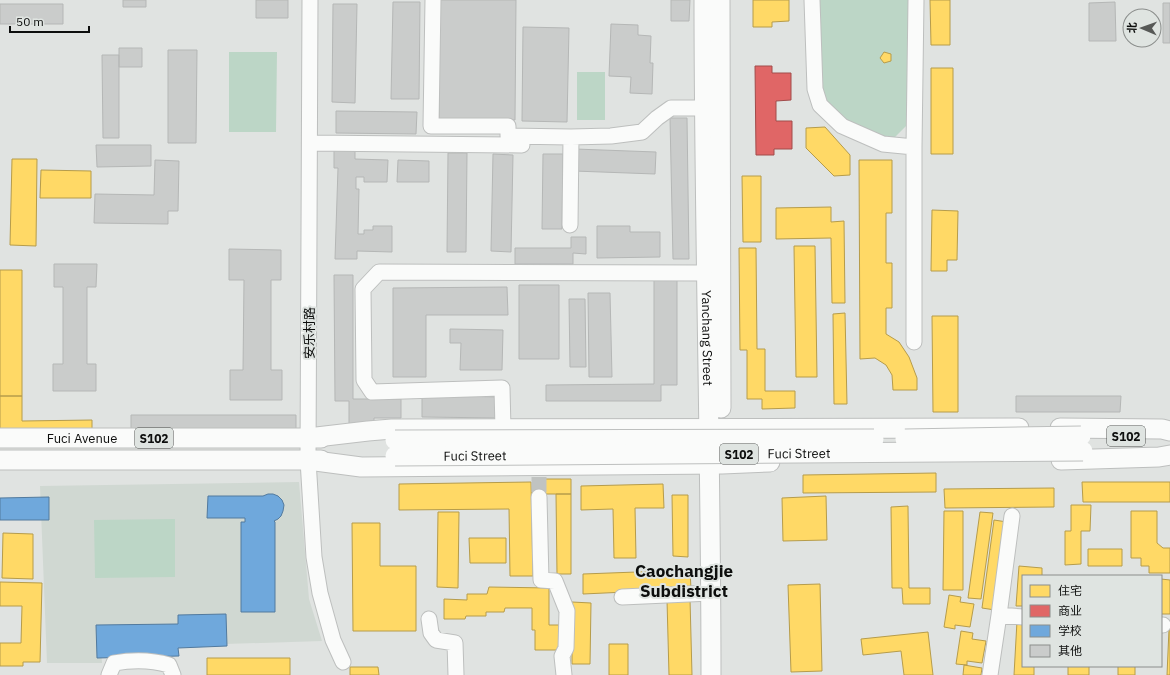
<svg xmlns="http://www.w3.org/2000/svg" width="1170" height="675" viewBox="0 0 1170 675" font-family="'IBM Plex Sans','Noto Sans SC',sans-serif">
  <rect width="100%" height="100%" fill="#e0e3e1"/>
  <path fill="#d0d8d2" d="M299,482L309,599L322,641L101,648L102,663H47L40,486Z"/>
  <path fill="#bcd6c6" d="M819,0H909L907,125L892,140L853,125L824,100L818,81Z
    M229,52H277L276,132H229Z
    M577,72H605V120H577Z
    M175,519V577L95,578L94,520Z"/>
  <path fill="#ffd966" stroke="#b69c4b" d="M753,0H789V21L772,22V27H753Z
    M930,0H950V45H931Z
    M884,52L891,54V61L884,63L880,58Z
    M931,68H953V154H931Z
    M825,127L850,155V175L834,176L806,148V128Z
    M12,159H37L36,246L10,245Z
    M859,160H892V213H886V263H892V308H886V334L899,342L909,357L917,378V390H893L892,375L886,365L875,358L860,359Z
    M41,170L91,171V198H40Z
    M742,176H761V242H743Z
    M831,207V222L844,221L845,303H832L831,238L776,239V208Z
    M932,210L958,211L957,260H947V271H931Z
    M794,246H815L817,377H796Z
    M739,248H756L757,349H765V391H795V408L762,409V399H747V350H740Z
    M0,270H22V396H0Z
    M845,313L847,404H834L833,314Z
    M932,316H958V412H933Z
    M0,396H22V421L92,420V435H0Z
    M936,473V492L803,493V475Z
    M534,479H571V494H534Z
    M531,482L533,576H510L509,509L399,510V484Z
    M1082,482H1170V502H1083Z
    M663,484L664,508H635L636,558H614L613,509L581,510V486Z
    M1054,488V507L945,508L944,489Z
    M556,494H571V574H557Z
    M672,495H688V557L673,556Z
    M826,496L827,540L783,541L782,498Z
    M1071,505H1091L1090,531H1081V564L1065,565V531H1071Z
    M908,506L909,588H930V604H903L902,588H892L891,507Z
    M944,511H963V590H943Z
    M1131,511H1157V543L1163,548H1170V573H1149V566H1141V558H1131Z
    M438,512H459L458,588L437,587Z
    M980,512L993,513L981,599L968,598Z
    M994,520L1007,522L995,610L982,608Z
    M352,523H380V566H416V631H353Z
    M3,533L33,534V579L2,578Z
    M469,538H506V563H470Z
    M1088,549H1122V566H1088Z
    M1019,566L1042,568V576H1023V606H1016Z
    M690,570L691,589L583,594V574Z
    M1161,579L1170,580V614H1161Z
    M0,582L42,583L40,662H23V666H0V643H21L22,606H0Z
    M820,584L822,671L791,672L788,585Z
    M489,587L549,588V625H560V650H535V630H532V608H505L504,612H486V616H466L465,619H444V599L467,600V594H487Z
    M949,595L961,597L960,602L974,604L970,627L955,625V629L944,627Z
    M690,599L692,675H669L667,600Z
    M572,602L591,603L590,664H572Z
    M1017,621H1023V666H1034V675H1014Z
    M1169,629H1170V675H1167Z
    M961,631L973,633L972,639L986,641L982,663L967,661V665L956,664Z
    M928,632L933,675H904L901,651L863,655L861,639Z
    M609,644H628V675H609Z
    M207,658H290V675H207Z
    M964,665L982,668L981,675H963Z
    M1068,666H1089V675H1068Z
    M1118,666H1135V675H1118Z
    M350,667H378L379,675H350Z"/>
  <path fill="#e06666" stroke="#a14c4b" d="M755,66H772V73H791V100L776,101V121H792V149H774V155H756Z"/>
  <path fill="#6fa8dc" stroke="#527a9e" d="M268,494H273L278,496L282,500L284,505L283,511L281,516L278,519L274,521L275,522V612H241V522H245V518H207L208,496H263Z
    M49,497V520H0V498Z
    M226,614L227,646L178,648L179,656L97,658L96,625L178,624V615Z"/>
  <path fill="#cacccb" stroke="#b5b7b6" d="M123,0H146V7H123Z
    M256,0H288V18H256Z
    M439,0H516L515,120H439Z
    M671,0H690L689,21H671Z
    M393,2H420L419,99H391Z
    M1115,2L1116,41H1089V3Z
    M1163,3H1170V43H1163Z
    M0,4H63V24H0Z
    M333,4H357L355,103L332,102Z
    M611,24L638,25V35L651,36L650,63H653L652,94L630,93L631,77L609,76Z
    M523,27L569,28L567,122L522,121Z
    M119,48H142V67H119Z
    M168,50H197L196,143H168Z
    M102,55H119V138H103Z
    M336,111L417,112L416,134L336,133Z
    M670,118H687L689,259H673Z
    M96,145H151V166L97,167Z
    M575,149L656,152L655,174L574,171Z
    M334,150H355V159L388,160L387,182H364V177H356V189H359L358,234H364V230H373V226H392V252L357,251V259H335L338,168H334Z
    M448,153H467L466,252H447Z
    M493,154L513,155L511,252L491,251Z
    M543,154H563L562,229H542Z
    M155,160L179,161L178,211H168V224L94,223L95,194L154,195Z
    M398,160L429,161V182H397Z
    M597,226H630V232H660V257L597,258Z
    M571,237H586V254L573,253V264H515V248H571Z
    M229,249L281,250V280H271V370H282V400H230V370H243L244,280H229Z
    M54,264H97L96,287H87V364H96V391H53V364H63V287H54Z
    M334,275H353V399H401V418H374V424H349V401H335Z
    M654,279H677V385H661V401H546V385L654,384Z
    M519,285H559V359H519Z
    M507,287L508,315H426V377H393V288Z
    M588,293H610L612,377H589Z
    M569,299H585L586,367H570Z
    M450,329L503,330L502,370H460L461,343H450Z
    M422,395L499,397V418L422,417Z
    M1016,396H1121L1120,412H1016Z
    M131,415H296V433H131Z"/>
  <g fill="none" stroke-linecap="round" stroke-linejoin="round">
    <path stroke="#c0c3c1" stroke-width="15" stroke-dasharray="15 8" stroke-linecap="butt" d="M539,477V497"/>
    <g stroke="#bdbfbe" stroke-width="17">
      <path id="minor" d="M310,0L308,460L314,557L320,593L333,640L343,662
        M433,0L431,126H508V136L571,137
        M812,0L815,89L820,105L842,126L883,144L914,147
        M310,143L522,145
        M570,225L571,137L611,136L642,132L657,118L671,108H703
        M914,342V147L916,0
        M503,429L502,388L372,392L364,380L363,289L379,272L706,273
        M539,497L541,580L555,581L567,611L566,648L562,656L564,675
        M1012,516L999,615L1023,617
        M622,597L711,593
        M429,619L431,633L436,640L455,643L456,675
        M1161,625H1163
        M109,675L114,663C131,660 152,660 169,665L173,675
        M990,675L999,615"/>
    </g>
    <g stroke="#bdbfbe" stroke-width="21">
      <g id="major">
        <path id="s1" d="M704,0C704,225 711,450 711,675"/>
        <path d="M720,0L721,408"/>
        <path d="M1060,428L1162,429L1170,431"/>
        <path id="s2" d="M0,438H321"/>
        <path d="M308,438L368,431L392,429L1019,428"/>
        <path d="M0,460H321"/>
        <path d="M308,460L361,467L722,464L770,462"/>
        <path d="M1061,460L1159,457L1170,455"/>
      </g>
    </g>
    <use href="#minor" stroke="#fafbfa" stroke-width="15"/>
    <use href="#major" stroke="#fafbfa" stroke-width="19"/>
    <g stroke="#bdbfbe" stroke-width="21" stroke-linecap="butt">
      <g id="major-bridge">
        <path d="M905,439L1081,436"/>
        <path d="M395,440L874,439"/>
        <path id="s3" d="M395,456L1083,451"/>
      </g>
    </g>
    <use href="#major-bridge" stroke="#fafbfa" stroke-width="19"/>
  </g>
  <g text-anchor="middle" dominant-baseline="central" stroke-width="4" stroke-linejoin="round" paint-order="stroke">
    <g fill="#dfe4e1" stroke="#4c4e4d" stroke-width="1">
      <rect x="1107" y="426" width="38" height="20" rx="3"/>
      <rect x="135" y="428" width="38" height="20" rx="3"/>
      <rect x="720" y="444" width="38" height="20" rx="3"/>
    </g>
    <g font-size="12" font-weight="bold" fill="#0d0e0d">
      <text x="1126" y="436">S102</text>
      <text x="154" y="438">S102</text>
      <text x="739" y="454">S102</text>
    </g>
    <g font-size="13" fill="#0d0e0d" stroke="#dfe4e1">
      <text transform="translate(309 333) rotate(-90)">安乐村路</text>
      <text stroke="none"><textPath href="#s1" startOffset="338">Yanchang Street</textPath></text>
      <text stroke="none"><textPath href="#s2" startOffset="82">Fuci Avenue</textPath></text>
      <text stroke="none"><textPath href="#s3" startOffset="404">Fuci Street</textPath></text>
      <text stroke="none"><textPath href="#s3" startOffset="80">Fuci Street</textPath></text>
    </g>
    <g font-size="17" font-weight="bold" fill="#0d0e0d" stroke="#dfe4e1">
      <text x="684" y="571">Caochangjie<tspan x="684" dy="20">Subdistrict</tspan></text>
    </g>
  </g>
  <rect x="1022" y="575" width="140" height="92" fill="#dfe4e1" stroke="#8b8e8c"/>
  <rect x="1030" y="585" width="20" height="12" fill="#ffd966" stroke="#8b8e8c"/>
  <text x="1058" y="595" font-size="12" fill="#0d0e0d">住宅</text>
  <rect x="1030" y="605" width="20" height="12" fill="#e06666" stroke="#8b8e8c"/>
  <text x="1058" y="615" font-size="12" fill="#0d0e0d">商业</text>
  <rect x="1030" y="625" width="20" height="12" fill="#6fa8dc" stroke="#8b8e8c"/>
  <text x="1058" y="635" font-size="12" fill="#0d0e0d">学校</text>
  <rect x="1030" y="645" width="20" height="12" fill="#cacccb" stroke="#8b8e8c"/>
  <text x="1058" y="655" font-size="12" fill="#0d0e0d">其他</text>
  <g transform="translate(1142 28) rotate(272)"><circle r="19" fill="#dfe4e1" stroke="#8b8e8c"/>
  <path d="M0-3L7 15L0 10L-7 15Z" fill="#575957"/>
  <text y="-6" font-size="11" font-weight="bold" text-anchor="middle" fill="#0d0e0d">北</text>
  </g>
  <path d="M10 26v6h79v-6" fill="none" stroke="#0d0e0d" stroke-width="2"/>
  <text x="16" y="26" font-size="12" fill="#0d0e0d" stroke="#dfe4e1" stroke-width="3" paint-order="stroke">50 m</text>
</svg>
